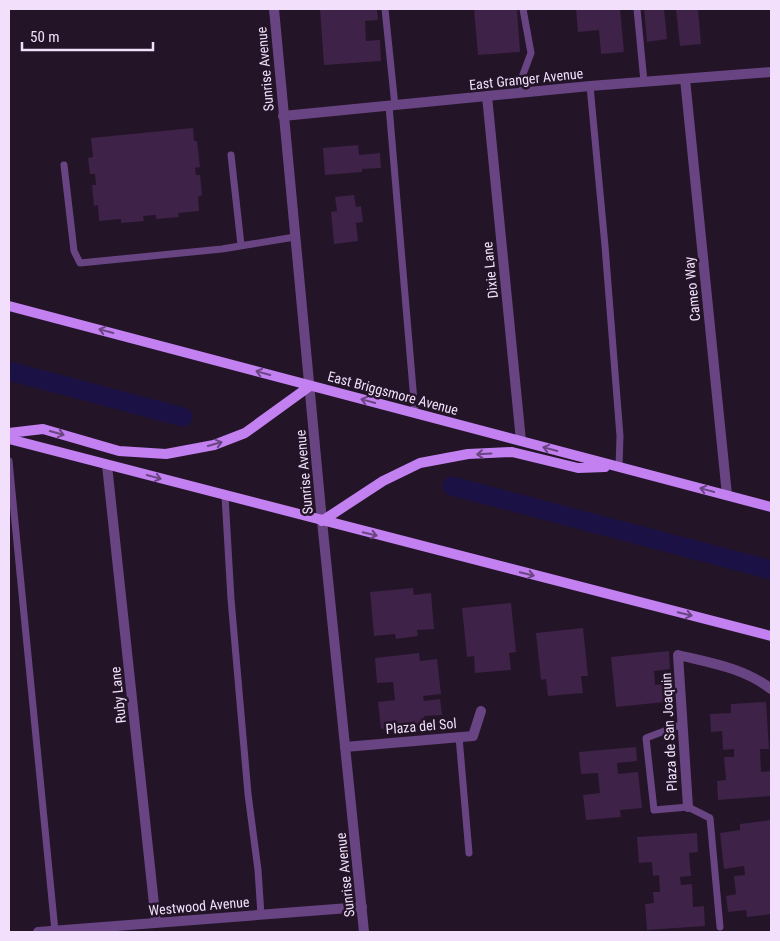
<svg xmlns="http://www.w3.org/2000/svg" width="780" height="941" viewBox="0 0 780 941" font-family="'Roboto Condensed',sans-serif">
  <rect width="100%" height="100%" fill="#231428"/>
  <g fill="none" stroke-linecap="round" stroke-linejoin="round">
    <path stroke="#1b1144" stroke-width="19" d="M9,371L183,417
      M452,486L771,570"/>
  </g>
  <path fill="#3e2247" d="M320,9H377L378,20L365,21L366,41L380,40L381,61L324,65Z
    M474,9H517L520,52L478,55Z
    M576,9H620L624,52L601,54L599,30L578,32Z
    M644,9H664L667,39L647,42Z
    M676,9H698L701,44L680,46Z
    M193,128L194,141H197L200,167L195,168L196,175H200L202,195L198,197L199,211L178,213L179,217L156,219V215L143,216L144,221L121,223V219L99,221L98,205L94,206L92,185H96L95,174H90L88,158L93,157L91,138Z
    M358,145L359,155L380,153L381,168L362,169V172L325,175L323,148Z
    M354,195L356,207L361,206L363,222L356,223L358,241L334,244L331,212L337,211L335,197Z
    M413,588L414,595L431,593L434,629L417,630L418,636L396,639L395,634L374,636L370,592Z
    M511,603L516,652L509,653L511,670L475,673L474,656L467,657L462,608Z
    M583,628L588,676H581L583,693L548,696L546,679L541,680L536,633Z
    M669,651L670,669L654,671L655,685L672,683L674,701L616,707L611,657Z
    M419,653L420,661L437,659L441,694L423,696L424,701L440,699L442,715L424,716L425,725L381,729L378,702L395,700L393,682L377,683L375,658Z
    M766,702L769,749H760L761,772L771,771V796L718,800L717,781L726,780L724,757H734V749L723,750L722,731L711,732L710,714L731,713V704Z
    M636,747L637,761L617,763L618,774L638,772L642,808L620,810L621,817L586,820L583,795L600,793L598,773L581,774L579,752Z
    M771,820V914L747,917L746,910L728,912L726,896L736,894L734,876L745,875L744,866L724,869L720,833L740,830V824Z
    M697,833L698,852L689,853L691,876L680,877L681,885L692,884L693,907L704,906L705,926L647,930L645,904L654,903L653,892H660L659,875L653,876L652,862L639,863L637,837Z"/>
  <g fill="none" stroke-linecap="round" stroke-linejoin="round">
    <path stroke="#694482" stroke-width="7" d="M385,9L395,106
      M637,9L644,82
      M590,86L605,246L620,436L619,467
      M523,92L522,77L531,53L523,9
      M389,106L415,413
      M231,155L241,245
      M64,165L74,251L80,263L222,249L295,237
      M9,461L55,931
      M225,496L231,599L248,794L258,870L261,915
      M683,724L646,738L654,810L688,807L710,818L720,927
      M459,737L469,853"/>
    <path stroke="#694482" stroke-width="10" d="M685,79L727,495
      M487,96L521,441
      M283,116L590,86L771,72
      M107,465L156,923
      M345,747L473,736L481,711
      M688,807L678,655C711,663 744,668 771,689
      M38,932L362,907"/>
    <path stroke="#694482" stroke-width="10" d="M274,9L322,521L364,932"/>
    <path stroke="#c280f1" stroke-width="10" d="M9,306L771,507
      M9,433L43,429L119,451L166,454L214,445L245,433L310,386
      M9,439L771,636
      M322,521L383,481L420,463L468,454L512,452L578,468L605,467"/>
  </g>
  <defs><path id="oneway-shaft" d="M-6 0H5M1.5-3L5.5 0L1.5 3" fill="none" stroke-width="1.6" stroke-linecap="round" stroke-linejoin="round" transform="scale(1.25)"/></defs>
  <g stroke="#6b4582">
    <use href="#oneway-shaft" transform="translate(106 331) rotate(-165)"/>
    <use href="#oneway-shaft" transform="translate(263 373) rotate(-165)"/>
    <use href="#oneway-shaft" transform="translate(368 401) rotate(-165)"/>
    <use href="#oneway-shaft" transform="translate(57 433) rotate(16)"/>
    <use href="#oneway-shaft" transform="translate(215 444) rotate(-16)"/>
    <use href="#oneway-shaft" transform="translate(550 449) rotate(-165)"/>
    <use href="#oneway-shaft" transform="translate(484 454) rotate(177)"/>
    <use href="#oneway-shaft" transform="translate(154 477) rotate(15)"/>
    <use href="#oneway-shaft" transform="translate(707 490) rotate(-165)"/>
    <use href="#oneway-shaft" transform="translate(370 534) rotate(14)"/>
    <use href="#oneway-shaft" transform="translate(527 574) rotate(14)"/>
    <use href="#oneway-shaft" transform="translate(685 614) rotate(14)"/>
  </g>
  <g text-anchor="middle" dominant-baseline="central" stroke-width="5" stroke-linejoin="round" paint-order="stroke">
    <g font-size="14" fill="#f2dffb" stroke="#231428">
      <text transform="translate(265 69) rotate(-95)">Sunrise Avenue</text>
      <text transform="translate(526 79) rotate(-6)">East Granger Avenue</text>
      <text transform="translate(490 270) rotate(-96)">Dixie Lane</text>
      <text transform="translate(692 289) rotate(-96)">Cameo Way</text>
      <text transform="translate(393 393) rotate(15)">East Briggsmore Avenue</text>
      <text transform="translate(304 472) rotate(-95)">Sunrise Avenue</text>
      <text transform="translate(118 695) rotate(-96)">Ruby Lane</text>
      <text transform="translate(421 726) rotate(-5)">Plaza del Sol</text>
      <text transform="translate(669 732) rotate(-93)">Plaza de San Joaquin</text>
      <text transform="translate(345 875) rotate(-96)">Sunrise Avenue</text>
      <text transform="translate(199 906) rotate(-5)">Westwood Avenue</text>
    </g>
  </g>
  <rect width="780" height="941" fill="none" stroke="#f2dffb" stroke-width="20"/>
  <path d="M22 42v8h131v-8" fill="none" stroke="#f2dffb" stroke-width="2.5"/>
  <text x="30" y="42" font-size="15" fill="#f2dffb" stroke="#231428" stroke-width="4" paint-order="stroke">50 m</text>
</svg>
